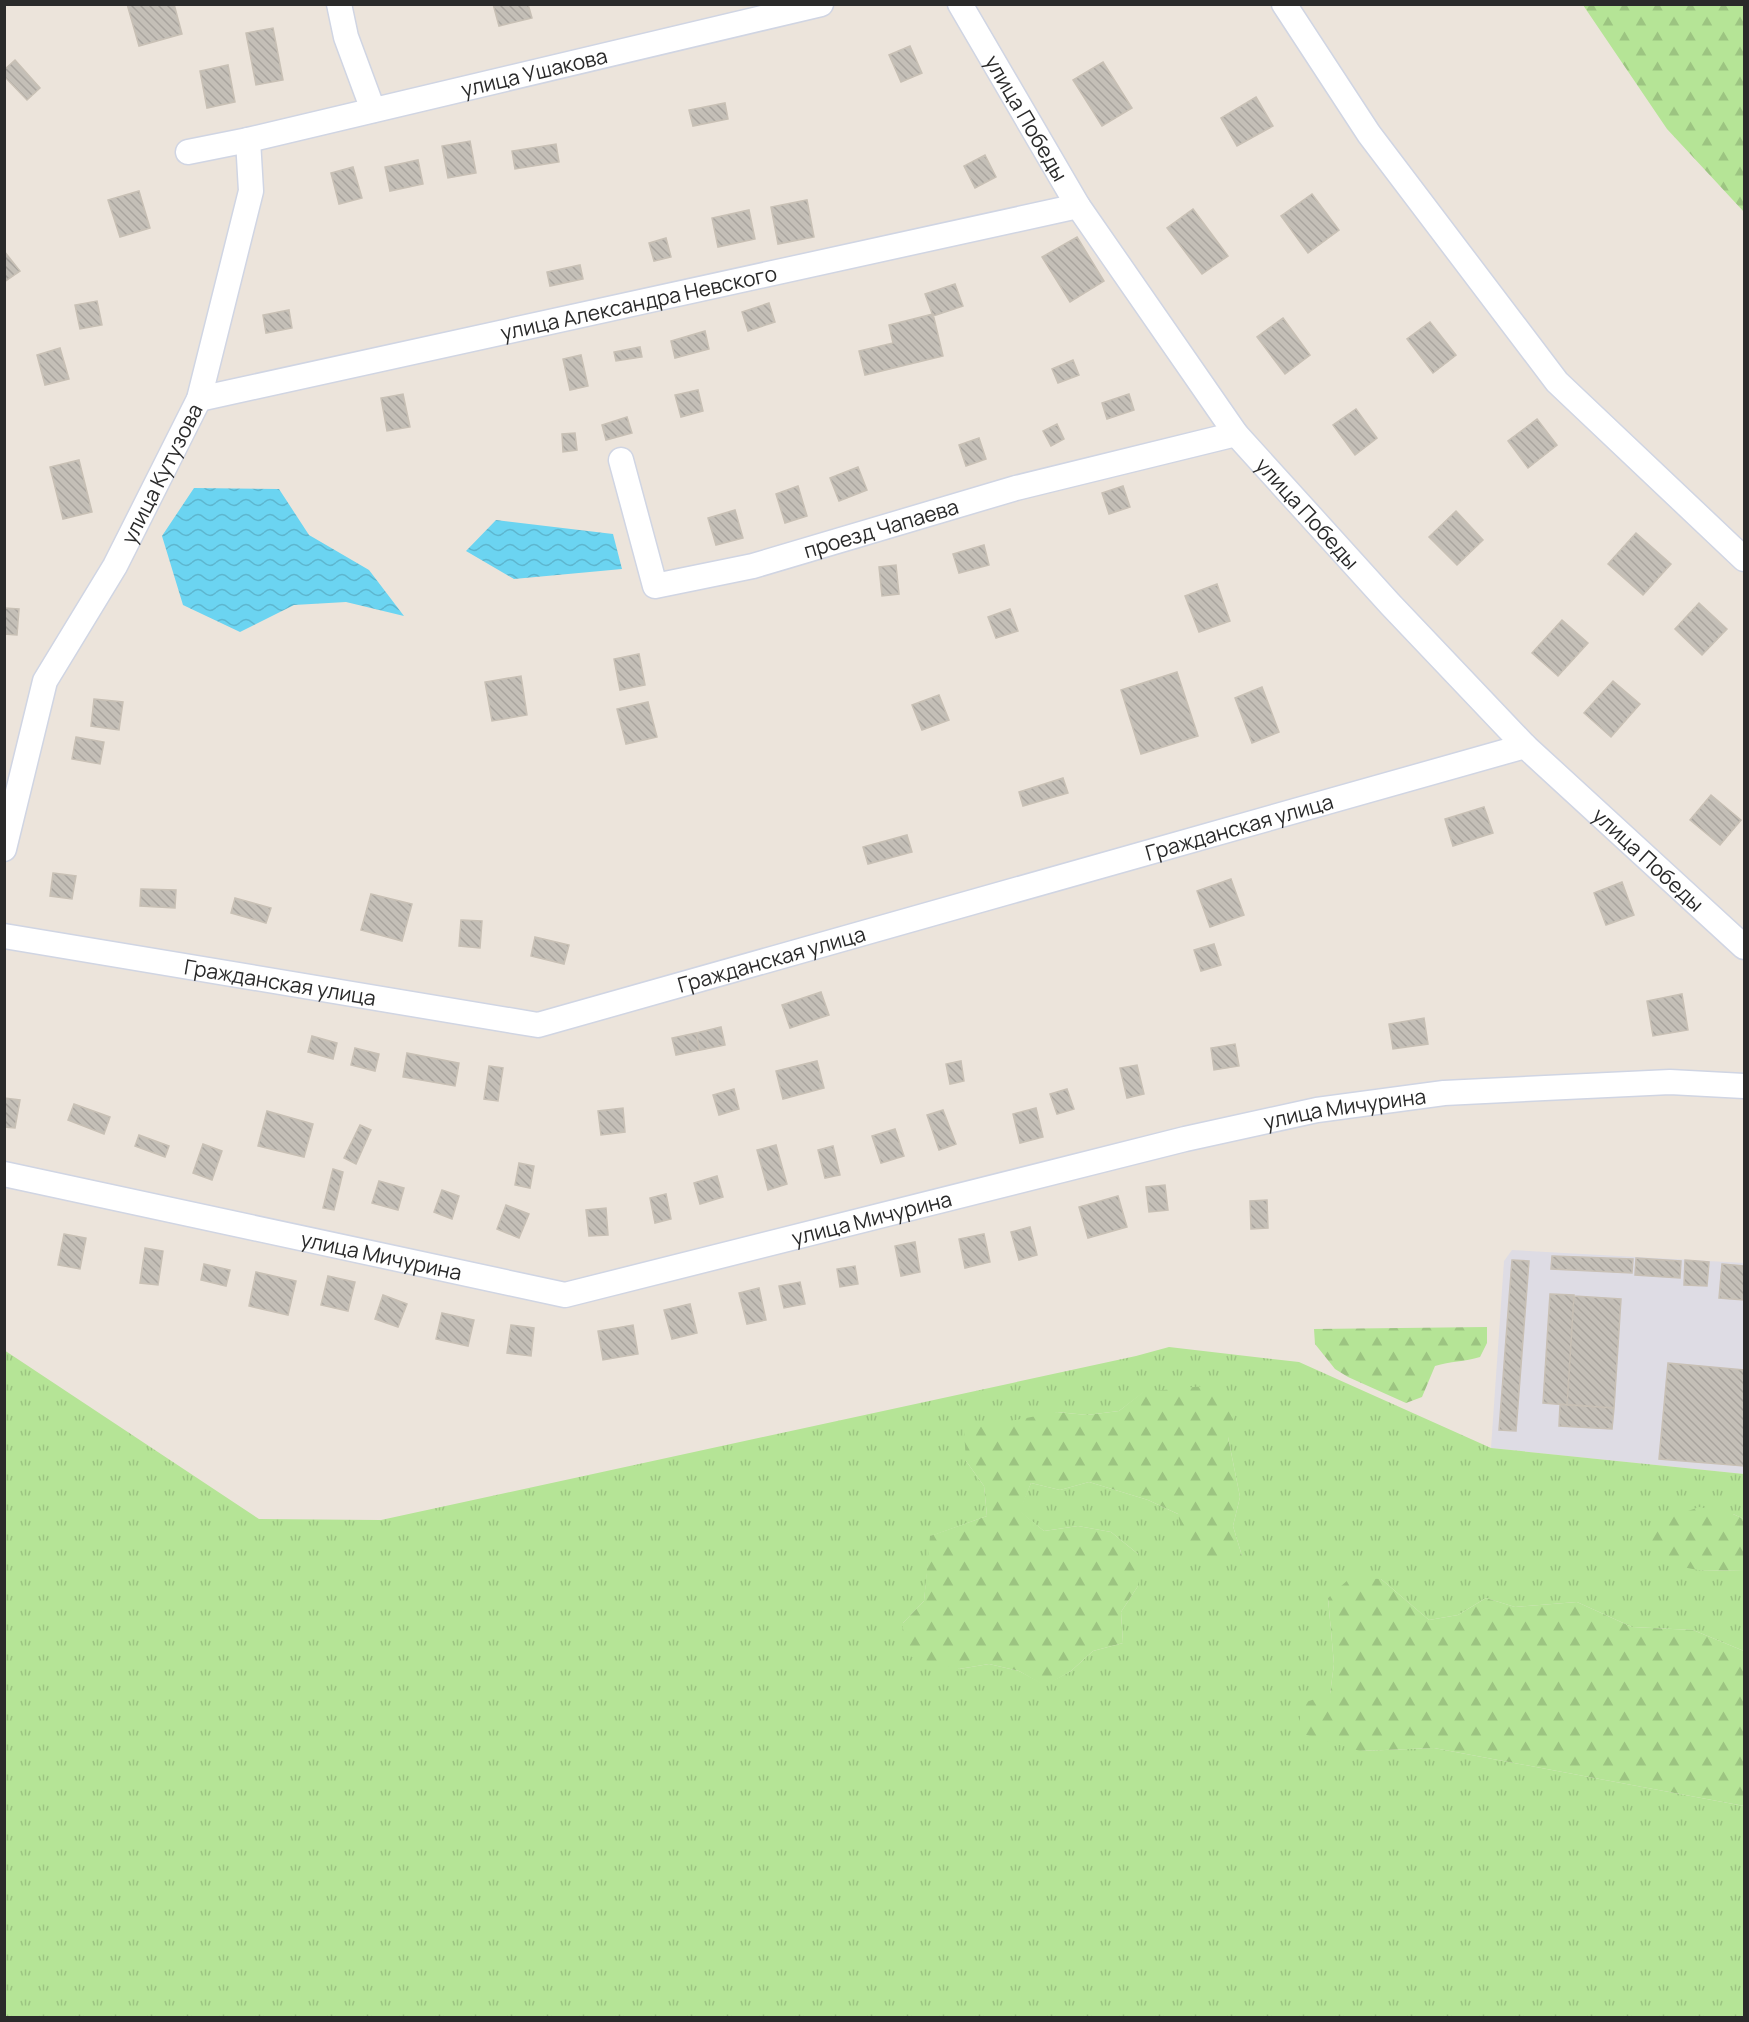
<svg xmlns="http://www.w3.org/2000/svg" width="1749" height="2022" viewBox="0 0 1749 2022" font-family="Manrope,sans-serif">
  <defs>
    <pattern id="grass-tufts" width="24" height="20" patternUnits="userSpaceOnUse" patternTransform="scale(1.5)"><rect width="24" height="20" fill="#b5e496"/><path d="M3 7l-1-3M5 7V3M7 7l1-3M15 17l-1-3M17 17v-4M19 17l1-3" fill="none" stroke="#9cc481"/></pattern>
    <pattern id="forest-firs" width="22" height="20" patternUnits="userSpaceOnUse" patternTransform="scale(1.5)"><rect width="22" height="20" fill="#b5e496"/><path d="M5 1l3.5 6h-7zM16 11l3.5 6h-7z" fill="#9cc481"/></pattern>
    <pattern id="water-waves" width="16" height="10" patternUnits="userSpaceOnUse" patternTransform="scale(1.5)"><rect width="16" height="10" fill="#6bd4f1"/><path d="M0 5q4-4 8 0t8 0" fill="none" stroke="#5db6cf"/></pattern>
    <pattern id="building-back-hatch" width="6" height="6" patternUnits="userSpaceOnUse" patternTransform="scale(1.5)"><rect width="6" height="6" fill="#c4bfb7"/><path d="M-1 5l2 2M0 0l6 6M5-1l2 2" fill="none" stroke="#a9a49e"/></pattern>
  </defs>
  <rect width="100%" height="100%" fill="#ece4db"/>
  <path fill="#dedce4" d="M1512,1250L1744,1263V1474L1491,1448L1504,1261Z"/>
  <path fill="url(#grass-tufts)" fill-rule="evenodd" d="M1169,1347L1299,1362L1491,1448L1744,1474V1519L1733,1514L1698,1570L1744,1571V1651L1693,1630L1632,1627L1577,1602L1515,1607L1486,1598L1458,1615L1429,1620L1381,1579L1328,1598L1334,1664L1330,1694L1360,1751L1434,1748L1744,1806V2017H5L4,1350L259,1519L381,1520L1136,1356ZM1144,1392L1228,1437L1240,1497L1233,1526L1242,1556L1178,1514L1148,1500L1089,1482L1060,1490L1031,1483L1019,1511L1044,1531L1078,1526L1111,1532L1138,1554V1586L1121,1612L1123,1643L1093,1651L1071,1671L1045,1685L1019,1671L989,1664L959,1669L903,1623L924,1601L931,1536L987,1516L984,1486L966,1461L1057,1412L1087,1415L1119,1411Z"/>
  <path fill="url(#forest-firs)" d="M1583,5H1744V212L1667,129Z
    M1487,1327V1343L1480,1357C1465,1362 1450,1361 1435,1366L1422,1397L1406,1403L1348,1377L1335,1369L1315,1344L1314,1329Z
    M1215,1385L1237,1408L1228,1437L1240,1497L1233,1526L1242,1556L1213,1561L1185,1548L1178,1514L1148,1500L1089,1482L1060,1490L1031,1483L1020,1511L1044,1531L1078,1526L1111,1532L1138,1554V1586L1121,1612L1123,1643L1093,1651L1071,1671L1045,1686L1019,1671L989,1664L959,1669L901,1654L903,1623L924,1601L930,1536L987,1516L984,1486L966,1461L964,1430L1057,1412L1087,1415L1119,1411L1143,1392Z
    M1699,1507L1733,1514L1744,1519V1571L1698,1570L1667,1564L1641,1535L1669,1518Z
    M1350,1578L1381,1579L1429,1620L1458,1615L1486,1598L1515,1607L1577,1602L1632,1627L1693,1630L1744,1651V1806L1434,1748L1360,1751L1300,1733V1704L1330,1694L1334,1664L1328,1598Z"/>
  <path fill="url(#water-waves)" d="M194,488L279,489L309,535L369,570L404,616L346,602L294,605L240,632L183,605L162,536Z
    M496,520L613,534L622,569L514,579L466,551Z"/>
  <path fill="url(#building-back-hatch)" stroke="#c8c0b5" stroke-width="1.5" d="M127,4H174L182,34L139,46Z
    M493,4H528L532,18L499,26Z
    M273,28L283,80L256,85L246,33Z
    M910,46L922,73L901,82L889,55Z
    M15,60L40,88L27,100L4,76V70Z
    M1103,62L1132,108L1102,126L1073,80Z
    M228,65L235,102L207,108L200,71Z
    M1256,97L1273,126L1237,146L1221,118Z
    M725,103L728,119L693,126L689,110Z
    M470,141L476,173L448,178L442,146Z
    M556,144L559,162L515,169L512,151Z
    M985,155L996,177L975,188L964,166Z
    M418,160L423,184L390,191L385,167Z
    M353,167L362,198L339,204L331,173Z
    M139,191L150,228L120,237L108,200Z
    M1312,194L1339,230L1308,253L1281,216Z
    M807,200L814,237L778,244L771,207Z
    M1193,209L1228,256L1202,274L1167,228Z
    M749,210L755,239L718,247L712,218Z
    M1077,237L1104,281L1070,302L1042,257Z
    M666,238L671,257L654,261L649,243Z
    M4,251L20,271L4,282Z
    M580,265L583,279L550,286L547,272Z
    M955,284L963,306L933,316L925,294Z
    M97,301L102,325L80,329L75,305Z
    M769,303L775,322L748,331L742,312Z
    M289,310L292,328L266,333L263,315Z
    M933,314L943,356L865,375L859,351L893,343L889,325Z
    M1283,318L1310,355L1285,374L1257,337Z
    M1430,322L1456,355L1433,373L1407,339Z
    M705,331L709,349L675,358L671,341Z
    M640,347L642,357L616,361L614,352Z
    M60,348L69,379L45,385L37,355Z
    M581,355L588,386L570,390L563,359Z
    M1073,360L1079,375L1058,383L1052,369Z
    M698,390L703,411L681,417L675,395Z
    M403,394L410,427L387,431L381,398Z
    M1129,394L1134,410L1107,419L1102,403Z
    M1356,409L1377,438L1355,455L1333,425Z
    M627,417L632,433L606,440L602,425Z
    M1537,419L1557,445L1528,468L1508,441Z
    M1057,424L1064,439L1051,446L1043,431Z
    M575,433L577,450L563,452L562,434Z
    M979,438L986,459L966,466L959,445Z
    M79,460L92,512L63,519L50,467Z
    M858,467L867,490L839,501L830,478Z
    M798,486L807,516L785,523L776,494Z
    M1123,486L1130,507L1109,514L1102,493Z
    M735,510L743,538L716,545L708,518Z
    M1456,511L1483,540L1457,565L1429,537Z
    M1636,533L1671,564L1643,595L1608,564Z
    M984,545L989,565L959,573L953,554Z
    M896,565L899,594L882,596L879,567Z
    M1217,584L1230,621L1199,632L1185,596Z
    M1699,603L1727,629L1702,655L1675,629Z
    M4,608L19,609L17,635L4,634Z
    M1010,609L1018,631L996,638L988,617Z
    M1562,620L1588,643L1558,676L1532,653Z
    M639,654L645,685L620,690L614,659Z
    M1177,672L1198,736L1141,754L1121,690Z
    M521,676L527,715L492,721L485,682Z
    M1613,681L1640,704L1611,737L1584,713Z
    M1262,687L1279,732L1252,743L1235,698Z
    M939,695L949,720L922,730L912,705Z
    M94,699L123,702L119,730L91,726Z
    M648,702L657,737L626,744L617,709Z
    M76,737L104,742L100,764L72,759Z
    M1063,778L1068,793L1023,806L1019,792Z
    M1711,795L1741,820L1720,845L1690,820Z
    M1484,807L1493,833L1453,846L1445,819Z
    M907,835L912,852L868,864L863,847Z
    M53,873L76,876L72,899L50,896Z
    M1231,879L1244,915L1210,927L1197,891Z
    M1622,882L1634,915L1606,925L1594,893Z
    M141,889L176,890L175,908L140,906Z
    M371,894L412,904L402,941L361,930Z
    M235,898L271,908L266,923L231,913Z
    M461,920L482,921L480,948L459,946Z
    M535,937L569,945L564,964L531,956Z
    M1214,944L1221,965L1201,971L1194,950Z
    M821,992L829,1015L790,1028L782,1005Z
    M1682,994L1688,1030L1653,1036L1647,1001Z
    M1424,1018L1428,1044L1393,1049L1389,1024Z
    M721,1027L725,1045L700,1050L696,1033Z
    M696,1033L700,1050L676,1055L672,1038Z
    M312,1036L337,1043L333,1059L308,1052Z
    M1235,1044L1239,1066L1214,1070L1211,1048Z
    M355,1048L379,1054L375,1071L351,1065Z
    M407,1053L459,1063L455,1086L403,1077Z
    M817,1061L824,1088L783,1099L776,1071Z
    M961,1061L964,1081L950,1084L946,1064Z
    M1137,1065L1144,1094L1127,1098L1120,1068Z
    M489,1066L503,1068L498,1101L484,1099Z
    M734,1089L739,1109L719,1115L713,1095Z
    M1067,1089L1074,1109L1057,1114L1050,1094Z
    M4,1098L20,1100L15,1128L4,1127Z
    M74,1104L110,1117L104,1134L68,1120Z
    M623,1108L625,1132L601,1135L598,1111Z
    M1036,1108L1043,1137L1020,1143L1013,1114Z
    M943,1110L956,1144L939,1150L927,1115Z
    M267,1111L313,1124L304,1157L258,1146Z
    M360,1125L371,1130L356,1164L344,1158Z
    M895,1129L904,1156L881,1163L872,1136Z
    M139,1135L169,1146L165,1157L135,1146Z
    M203,1144L222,1151L212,1180L193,1173Z
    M776,1145L787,1184L768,1190L757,1150Z
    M833,1146L840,1175L825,1178L818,1150Z
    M519,1163L534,1166L530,1188L515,1185Z
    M333,1169L343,1172L334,1210L323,1208Z
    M717,1176L723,1197L700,1204L694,1183Z
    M379,1181L404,1188L398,1210L372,1203Z
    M1165,1185L1168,1210L1149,1212L1146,1187Z
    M442,1190L459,1196L452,1219L434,1212Z
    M666,1194L671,1219L655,1223L650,1198Z
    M1118,1196L1127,1227L1088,1238L1079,1207Z
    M1267,1200L1268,1228L1251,1229L1250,1201Z
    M506,1205L529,1214L519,1238L497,1229Z
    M606,1208L608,1235L589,1236L586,1210Z
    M1030,1227L1037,1255L1019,1260L1011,1232Z
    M64,1234L86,1238L80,1269L58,1265Z
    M984,1234L990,1262L965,1268L959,1239Z
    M915,1242L920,1272L901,1276L895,1246Z
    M145,1248L163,1251L158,1285L140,1283Z
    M1552,1256L1633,1259L1632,1273L1551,1269Z
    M1636,1258L1681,1261L1680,1278L1635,1275Z
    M1512,1260L1529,1261L1516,1431L1499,1430Z
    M1685,1260L1709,1262L1707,1286L1684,1285Z
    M204,1264L230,1270L226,1286L201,1280Z
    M1722,1264L1744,1266V1300L1719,1298Z
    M855,1266L858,1284L840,1287L837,1269Z
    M256,1272L296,1281L288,1315L249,1306Z
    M328,1276L355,1282L348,1311L321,1305Z
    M800,1282L805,1304L784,1308L779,1286Z
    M759,1288L766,1320L747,1324L739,1293Z
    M1550,1294L1574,1295L1567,1405L1543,1403Z
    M383,1295L407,1304L398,1327L375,1319Z
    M1574,1296L1621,1299L1614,1408L1567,1405Z
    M690,1304L697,1333L672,1339L664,1310Z
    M442,1313L474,1320L468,1346L436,1339Z
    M511,1325L534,1328L531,1356L507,1353Z
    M633,1325L638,1354L603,1360L598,1331Z
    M1668,1363L1744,1370V1466L1659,1459Z
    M1560,1404L1614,1408L1612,1429L1559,1426Z"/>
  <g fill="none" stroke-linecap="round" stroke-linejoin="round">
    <g stroke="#d0d5e3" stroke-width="27">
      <g id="street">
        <path d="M339,4L346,37L373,110"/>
        <path id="s1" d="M960,4L1078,206L1236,434L1390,604L1525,746L1744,947"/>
        <path d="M1284,4L1369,134L1557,382L1744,559"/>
        <path id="s2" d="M248,140L821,4"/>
        <path id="s3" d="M199,399L1078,206"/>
        <path id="s4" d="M621,460L655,586L753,566L1016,488L1236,434"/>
        <path id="s5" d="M4,849L45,681L115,566L199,399L251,191L248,140L188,152"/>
        <path id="s6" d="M4,936L538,1025L1525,746"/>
        <path id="s7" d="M4,1174L565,1295L1185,1139L1317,1110L1444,1093L1670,1082L1744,1086"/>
      </g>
    </g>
    <use href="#street" stroke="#fff" stroke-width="24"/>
  </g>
  <g text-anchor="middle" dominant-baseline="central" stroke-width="6" stroke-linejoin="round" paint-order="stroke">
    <g font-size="21" fill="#2a2a2a" stroke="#fff">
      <text stroke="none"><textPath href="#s2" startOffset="294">улица Ушакова</textPath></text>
      <text stroke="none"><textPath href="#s1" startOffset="132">улица Победы</textPath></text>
      <text stroke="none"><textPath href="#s3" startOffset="450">улица Александра Невского</textPath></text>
      <text stroke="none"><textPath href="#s5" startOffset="411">улица Кутузова</textPath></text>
      <text stroke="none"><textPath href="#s1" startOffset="618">улица Победы</textPath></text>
      <text stroke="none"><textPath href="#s4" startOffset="364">проезд Чапаева</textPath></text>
      <text stroke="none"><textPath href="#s6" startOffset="1270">Гражданская улица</textPath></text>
      <text stroke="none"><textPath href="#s1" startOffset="1104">улица Победы</textPath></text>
      <text stroke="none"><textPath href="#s6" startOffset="784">Гражданская улица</textPath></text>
      <text stroke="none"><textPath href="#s6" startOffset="280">Гражданская улица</textPath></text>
      <text stroke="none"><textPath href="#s7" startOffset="1376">улица Мичурина</textPath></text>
      <text stroke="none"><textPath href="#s7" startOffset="890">улица Мичурина</textPath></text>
      <text stroke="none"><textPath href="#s7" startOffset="386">улица Мичурина</textPath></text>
    </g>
  </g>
  <rect width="1749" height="2022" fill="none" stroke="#2a2a2a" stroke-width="12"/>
</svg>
